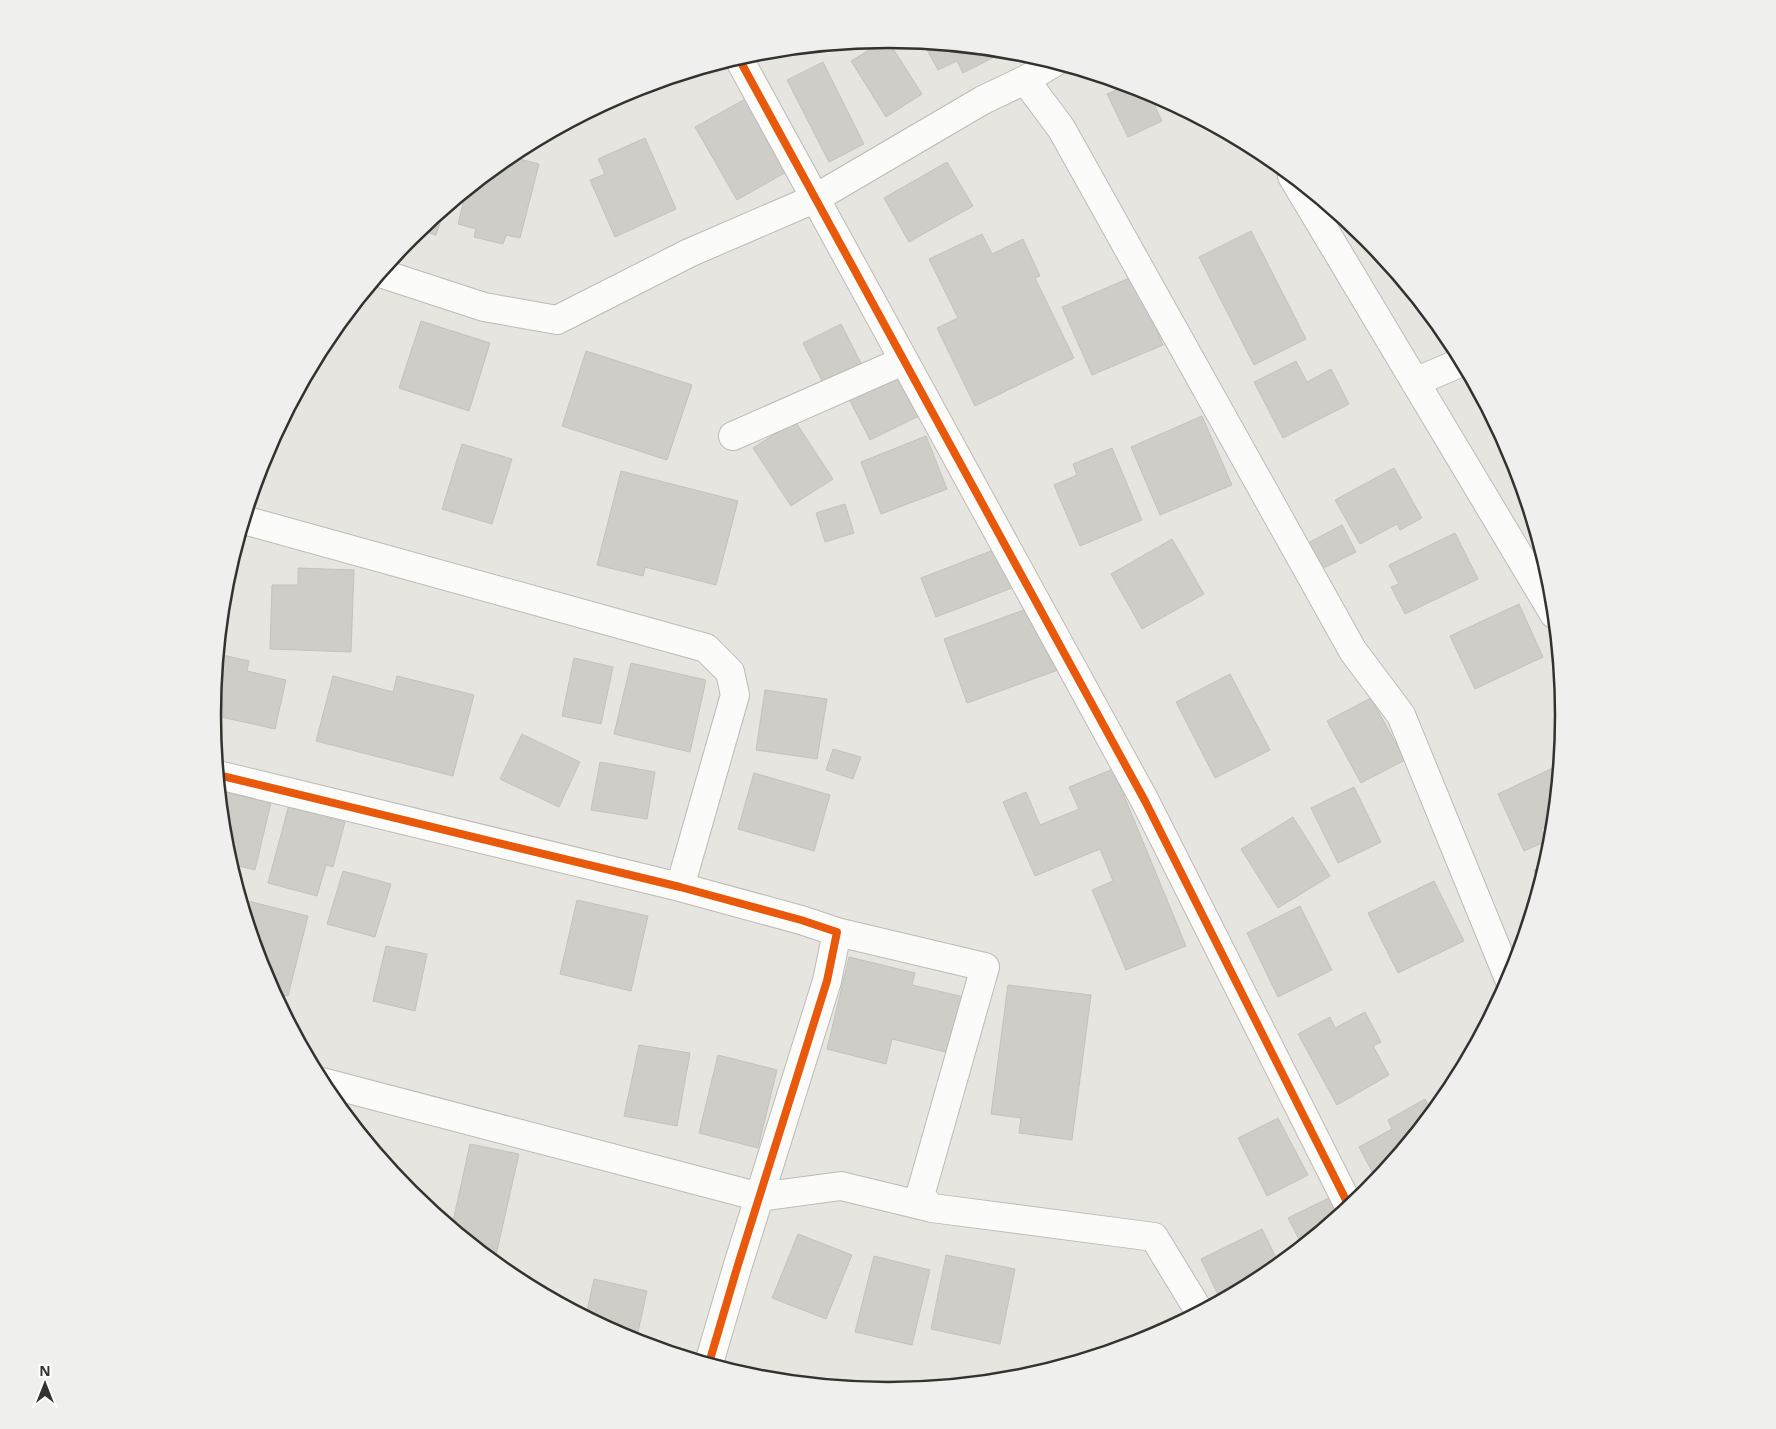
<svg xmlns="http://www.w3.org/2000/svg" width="1776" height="1429" viewBox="0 0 1776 1429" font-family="'Open Sans',sans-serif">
  <rect width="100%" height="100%" fill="#e6e5df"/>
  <path fill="#cecdc8" stroke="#c3c2be" d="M887,39L922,94L886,117L851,61Z
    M923,42L1006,50V51L963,73L957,61L938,70Z
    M823,62L864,144L829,162L787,80Z
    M1128,85L1148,91L1162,121L1128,137L1107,94Z
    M747,98L788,171L737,200L695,127Z
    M645,138L676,209L615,237L590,180L605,174L598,159Z
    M508,156L539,164L520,238L506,235L503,244L474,237L476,229L458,224L466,191Z
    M947,162L973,206L909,242L884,198Z
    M445,208L436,235L419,230Z
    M1251,231L1306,339L1254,365L1199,257Z
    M982,234L992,254L1023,239L1040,276L1035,278L1074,358L975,406L937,328L958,318L929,259Z
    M1134,276L1163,345L1092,375L1062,307Z
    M421,321L490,343L469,411L399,388Z
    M841,324L865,371L827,391L803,343Z
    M586,351L692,385L667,460L562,426Z
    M1296,361L1307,382L1331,369L1349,404L1283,438L1254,382Z
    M897,372L919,416L870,440L848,397Z
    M1202,416L1232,485L1160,515L1131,447Z
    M795,421L833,479L791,506L753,448Z
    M926,436L947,489L881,514L861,462Z
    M462,444L512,459L492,524L442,509Z
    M1112,448L1142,520L1080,546L1054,485L1077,475L1073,464Z
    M1394,468L1422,518L1400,530L1397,524L1360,544L1335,500Z
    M621,471L738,501L716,585L645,567L643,576L597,565Z
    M845,504L854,533L825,542L816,513Z
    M1342,525L1356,552L1322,569L1308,543Z
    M1455,533L1478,579L1405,614L1391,587L1399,584L1389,565Z
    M1172,539L1204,594L1142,629L1111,574Z
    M996,549L1012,588L936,617L921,578Z
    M298,568L354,570L351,652L270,649L272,585H298Z
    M1519,604L1543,657L1475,689L1450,636Z
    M1035,606L1058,670L967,703L944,639Z
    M218,654L249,661L247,671L286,680L275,729L212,715Z
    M574,658L613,667L601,724L562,716Z
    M631,663L706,680L690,752L614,734Z
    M1230,674L1270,750L1215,778L1176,702Z
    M333,676L393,692L397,676L474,695L453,776L316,741Z
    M765,690L827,699L817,759L756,750Z
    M1371,698L1405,760L1361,783L1327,721Z
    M522,734L580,762L559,807L500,779Z
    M833,749L861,757L853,779L826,770Z
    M600,762L655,772L647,819L591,810Z
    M1559,765L1553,823L1541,829L1547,841L1524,851L1498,794Z
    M1113,769L1186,946L1126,970L1092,890L1113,881L1100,849L1035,876L1003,802L1026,792L1040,825L1079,809L1069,787Z
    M754,773L830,795L814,851L738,829Z
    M219,781L273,794L255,870L231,864L225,846Z
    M1354,787L1381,842L1338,863L1311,808Z
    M290,801L327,810L325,817L345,822L333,867L326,865L317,896L268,883Z
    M1293,817L1330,876L1278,908L1241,849Z
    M1545,866L1539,884L1534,870Z
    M343,871L391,884L375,937L327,924Z
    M1434,881L1464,941L1398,973L1368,913Z
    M577,900L648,916L631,991L560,974Z
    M248,901L308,916L288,996L274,993L264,973L245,911Z
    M1300,906L1332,970L1278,997L1247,933Z
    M386,946L427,954L415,1011L373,1001Z
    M849,957L915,973L912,985L964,997L950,1053L892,1039L886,1064L827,1049Z
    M1008,985L1091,995L1072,1140L1019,1133L1021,1118L991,1114Z
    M1365,1012L1381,1042L1373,1046L1389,1075L1337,1105L1298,1034L1330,1017L1335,1028Z
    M639,1045L690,1053L677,1126L624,1116Z
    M718,1055L777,1070L758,1148L699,1133Z
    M1425,1099L1432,1111L1376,1179L1359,1147L1392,1129L1388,1120Z
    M1278,1118L1308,1175L1267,1196L1238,1138Z
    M470,1144L519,1154L496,1255L482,1252L452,1226Z
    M1335,1195L1343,1211L1302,1245L1288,1218Z
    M1262,1229L1279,1264L1263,1277L1220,1299L1201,1259Z
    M798,1234L852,1255L826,1319L772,1298Z
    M946,1255L1015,1269L1000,1344L931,1329Z
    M874,1256L930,1270L912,1345L855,1332Z
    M594,1279L647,1291L636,1341L586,1316Z
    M1184,1312L1187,1317L1146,1339L1119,1347L1116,1342Z"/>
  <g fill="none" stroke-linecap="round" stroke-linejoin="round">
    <g stroke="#bcbbb6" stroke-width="30">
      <path id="minor" d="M738,57L1145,801L1349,1206
        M1025,80L1061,128L1353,651L1401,715L1509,979
        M1292,176L1554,614
        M380,273L484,307L557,320L689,253L814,199L983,100L1025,80L1055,62
        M1415,382L1462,362
        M733,436L903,361
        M244,520L706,648L730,672L735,695L680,887
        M218,775L680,887L801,920L837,932L827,981L737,1268L709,1363
        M837,932L985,967L920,1196L932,1208L1154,1237L1199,1311
        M322,1082L760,1197L841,1186L932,1208"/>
    </g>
    <use href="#minor" stroke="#fbfbfa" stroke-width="28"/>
    <g stroke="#fff" stroke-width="11">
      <path id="cycleway" d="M738,57L1145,801L1349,1206
        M218,775L680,887L801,920L837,932L827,981L737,1268L709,1363"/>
    </g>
    <use href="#cycleway" stroke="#e8590c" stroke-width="8"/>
  </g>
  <path d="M0 0H1776V1429H0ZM221 715a667 667 0 1 1 1334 0a667 667 0 1 1-1334 0Z" fill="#efefee" fill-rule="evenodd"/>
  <path fill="none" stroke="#33322e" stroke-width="2.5" d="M221 715a667 667 0 1 1 1334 0a667 667 0 1 1-1334 0Z"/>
  <g transform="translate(45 1384)" stroke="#ffffff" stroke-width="4" paint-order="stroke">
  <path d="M0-4L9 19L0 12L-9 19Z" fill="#33322e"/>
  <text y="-8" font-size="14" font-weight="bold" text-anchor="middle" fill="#33322e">N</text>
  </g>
</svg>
